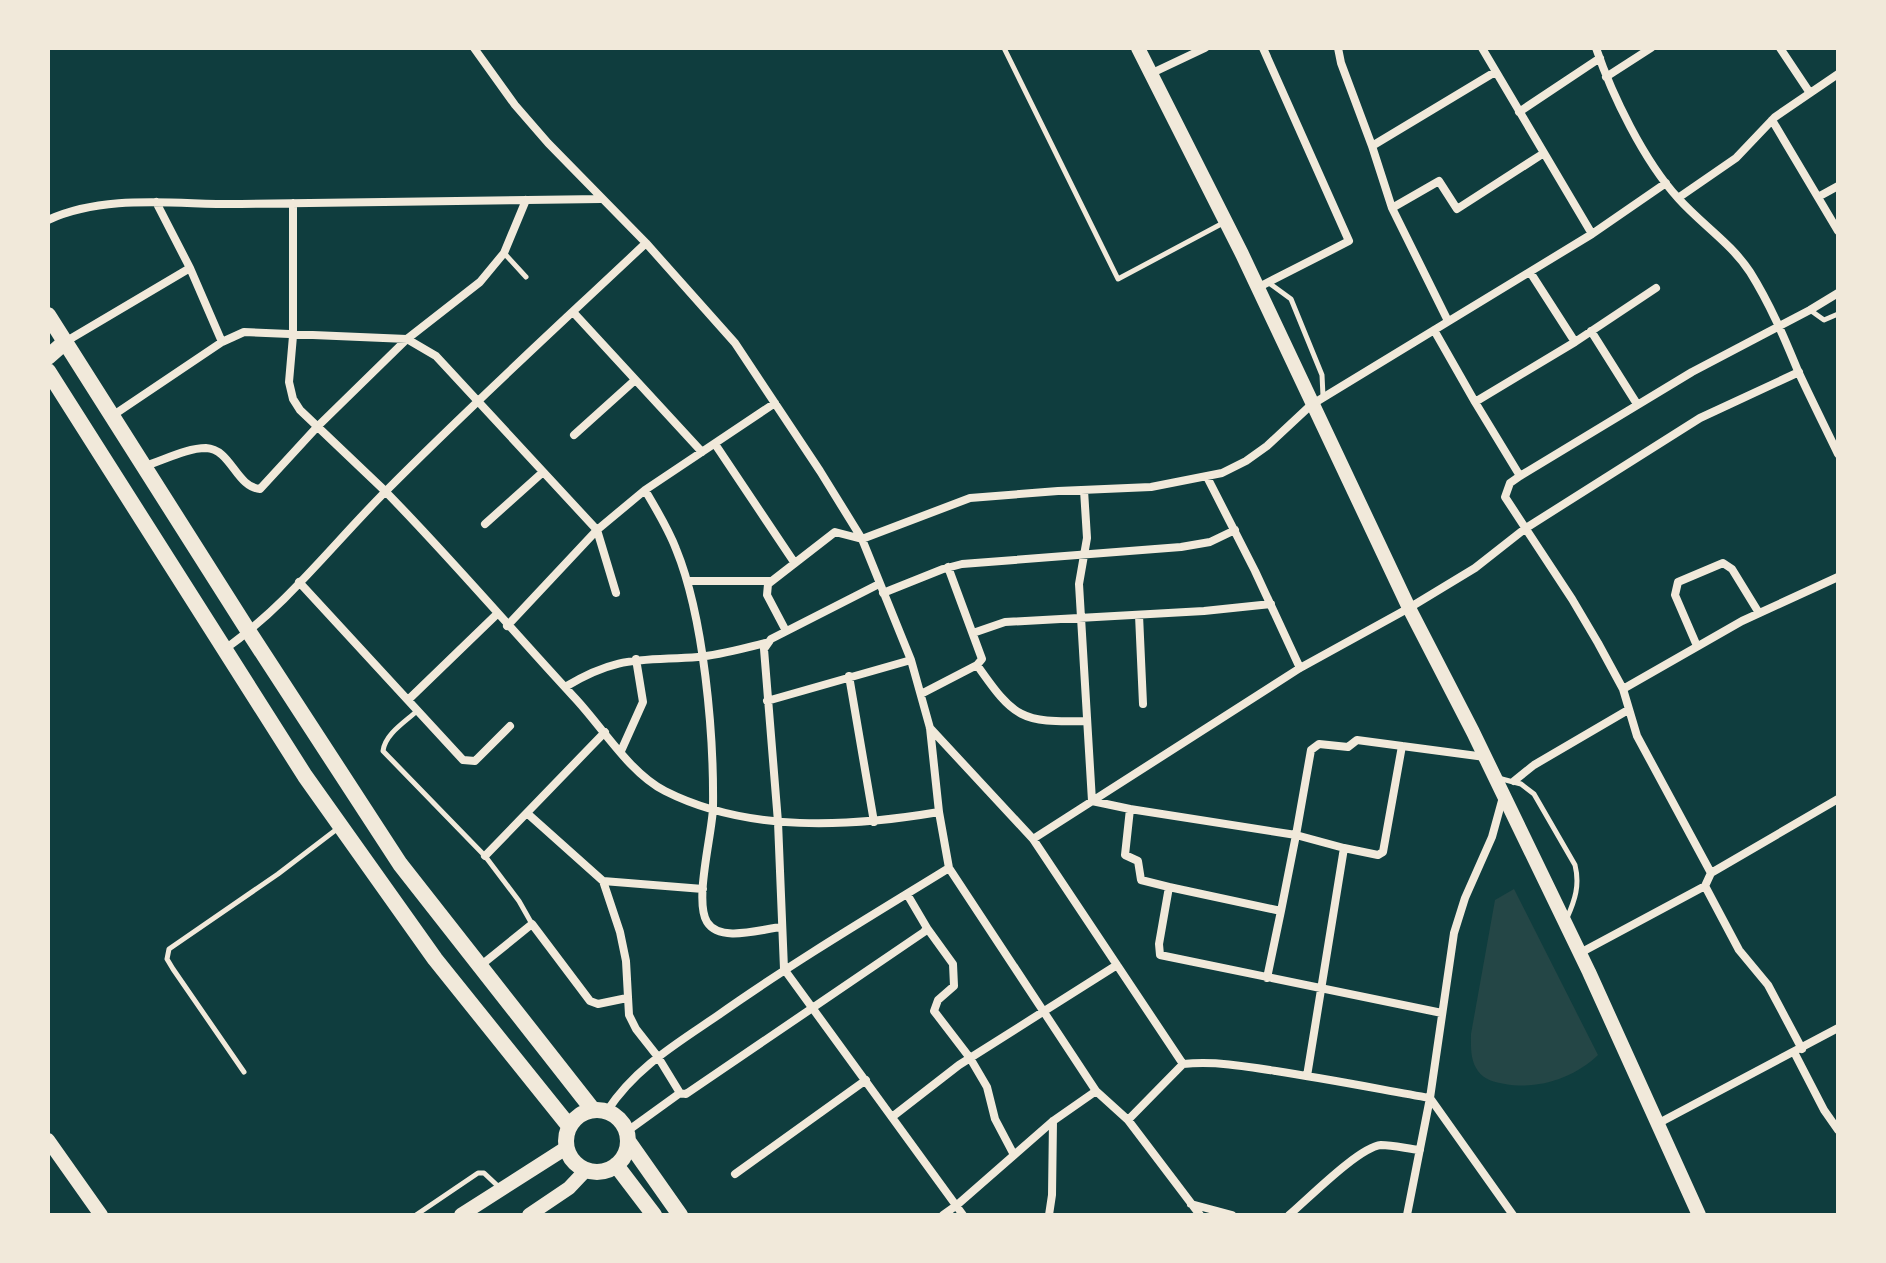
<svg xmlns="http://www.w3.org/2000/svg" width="1886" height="1263" viewBox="0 0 1886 1263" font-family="Signika,sans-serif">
  <rect width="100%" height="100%" fill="#0f3d3e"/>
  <path fill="#244646" d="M1514,889L1598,1055C1574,1078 1538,1090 1505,1084C1495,1082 1484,1080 1478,1071C1470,1060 1471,1047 1471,1034L1495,900Z"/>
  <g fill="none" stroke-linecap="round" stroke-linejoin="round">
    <path stroke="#f1e9da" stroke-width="5" d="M1004,48L1118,279L1225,222
      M504,253L526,277
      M1269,283L1291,299L1322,375L1323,396
      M1810,310L1824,320L1838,314
      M417,711C405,722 385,734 383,751L485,856L519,901L532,924
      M1498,778L1521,784L1534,794L1575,865C1580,885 1575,900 1567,918
      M244,1072L173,969L167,959L169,949L278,874L337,829
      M416,1215L478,1173H484L500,1188"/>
    <path stroke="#f1e9da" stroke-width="8" d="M474,48L515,105L548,143L646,243L735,343L820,471L862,539L911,660L930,728L939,812L949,868L1096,1091
      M1338,48L1341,63L1372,146L1392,208L1448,321
      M1482,48L1592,234
      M1596,48C1612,95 1644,161 1678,198C1701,224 1731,243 1750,272C1770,304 1784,337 1798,371C1811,399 1825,427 1838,454
      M1780,48L1810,93
      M1150,74L1205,48
      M1606,77L1651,48
      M1519,112L1600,58
      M1772,120L1838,231
      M1372,146L1495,72
      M1818,197L1838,186
      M1678,198L1736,158L1775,117L1838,74
      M156,202L190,268L222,342
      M293,203V336L289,382L293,399L300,410C328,437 356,463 384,490C449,556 510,628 573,696C601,725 629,773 665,791C748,833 850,827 939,812
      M1392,208L1439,181L1457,209L1544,153
      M48,220C107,193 178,205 241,204C361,202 481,201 601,199
      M1530,272L1575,342
      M1257,288L1349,241L1263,48
      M573,312L702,452
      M1434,330L1475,402
      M1591,331L1637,404
      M65,342L190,268
      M112,416L222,342L244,332L407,339L436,356L597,530L616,593
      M574,435L634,381
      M715,444L794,562
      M144,466C162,461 186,448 206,448C231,449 236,487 260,489L317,427L407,339L480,282L504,253L526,200
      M1520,476L1475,402L1575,342L1656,288
      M1207,477L1255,571L1300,668
      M645,490C656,509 668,528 676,549C704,617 714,734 713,808C712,835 694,901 707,922C720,943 761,929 782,927
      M1084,490L1087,538L1079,584L1092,801L1130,809L1125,855L1138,861L1141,880L1169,887L1159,944L1160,955L1442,1013
      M485,524L543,472
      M687,581H770
      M299,582L463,760L475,761L510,726
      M879,584L771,639L764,649L778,822L784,969L963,1215
      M883,593L943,569L962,564L1181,547L1210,542L1235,530
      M1139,615L1143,704
      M507,626L597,530L645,490L775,403
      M786,631L767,595L768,584L835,532L862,539L970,498L1058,491L1151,487L1222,473L1246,461L1267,446L1311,405L1592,234L1666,183
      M973,633L1005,622L1204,611L1271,604
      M1697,646L1675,595L1678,582L1723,563L1732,569L1759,613
      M225,649C286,606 333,544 386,491C470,406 559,325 646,243
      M977,665C1014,718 1021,723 1086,721
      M849,676L874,822
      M565,687C618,655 640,661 698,657C721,655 744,648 766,643
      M1623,689L1742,621L1838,577
      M921,694L977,665L982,659L948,567
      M408,700L497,614
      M767,701L911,660
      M930,728L1033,839L1183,1064
      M621,751L643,702L636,659
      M1514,781L1534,765L1628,710
      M1503,797L1492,837L1465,898L1454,933L1430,1098L1513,1215
      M1130,809L1296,835L1311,750L1319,744L1348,747L1357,740L1485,757
      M528,814L603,881L703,889
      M1033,839L1300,668L1409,608L1475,568L1526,528L1700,418L1799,372
      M1344,848L1378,855L1383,852L1402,746
      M485,856L605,732
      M1711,873L1838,799
      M603,881L620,932L626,961L629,1015L636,1029L658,1057L680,1093L686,1094L924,932L927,928L907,894
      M1169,887L1281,911L1267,978
      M1281,911L1296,835L1344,848L1307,1076
      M927,928L953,964L954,986L938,1000L934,1011L970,1058L987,1087L995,1119L1014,1155
      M1580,953L1705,886
      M480,966L532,924L590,1001L598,1004L627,998
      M1802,1049L1768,985L1739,950L1705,886L1711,873L1637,736L1623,689L1598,643L1572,599L1505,497L1510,483L1520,476L1692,372L1810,310L1838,293
      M1794,1052L1824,1110L1838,1130
      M607,1111C635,1068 676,1044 717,1016C792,963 871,916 949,868
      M892,1117L959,1065L1117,965
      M1128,1120L1183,1064C1215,1061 1245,1066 1276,1071C1328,1079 1379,1089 1430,1098L1407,1215
      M1657,1124L1838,1028
      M626,1132L680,1093
      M735,1174L866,1080
      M1191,1204L1232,1215
      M943,1215L957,1205L1053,1121L1096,1091L1128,1120L1200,1215
      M1049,1215L1052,1195L1053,1121
      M1289,1215C1308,1199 1359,1147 1381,1145C1394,1145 1408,1149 1420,1150"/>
    <path stroke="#f1e9da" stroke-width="14" d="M1138,48L1242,254L1409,608L1473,732L1589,972L1699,1215
      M48,1140L101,1215
      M461,1215L566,1148
      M529,1215L569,1188L586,1170"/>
    <path stroke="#f1e9da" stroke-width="16" d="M48,315L249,632L400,864L593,1110
      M48,357L65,342
      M48,371L305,776L435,959L569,1126
      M566 1141a31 31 0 1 1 62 0a31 31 0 1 1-62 0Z
      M628,1141L680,1215
      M616,1165L654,1215"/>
  </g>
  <rect width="1886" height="1263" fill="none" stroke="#f1e9da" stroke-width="100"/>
</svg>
